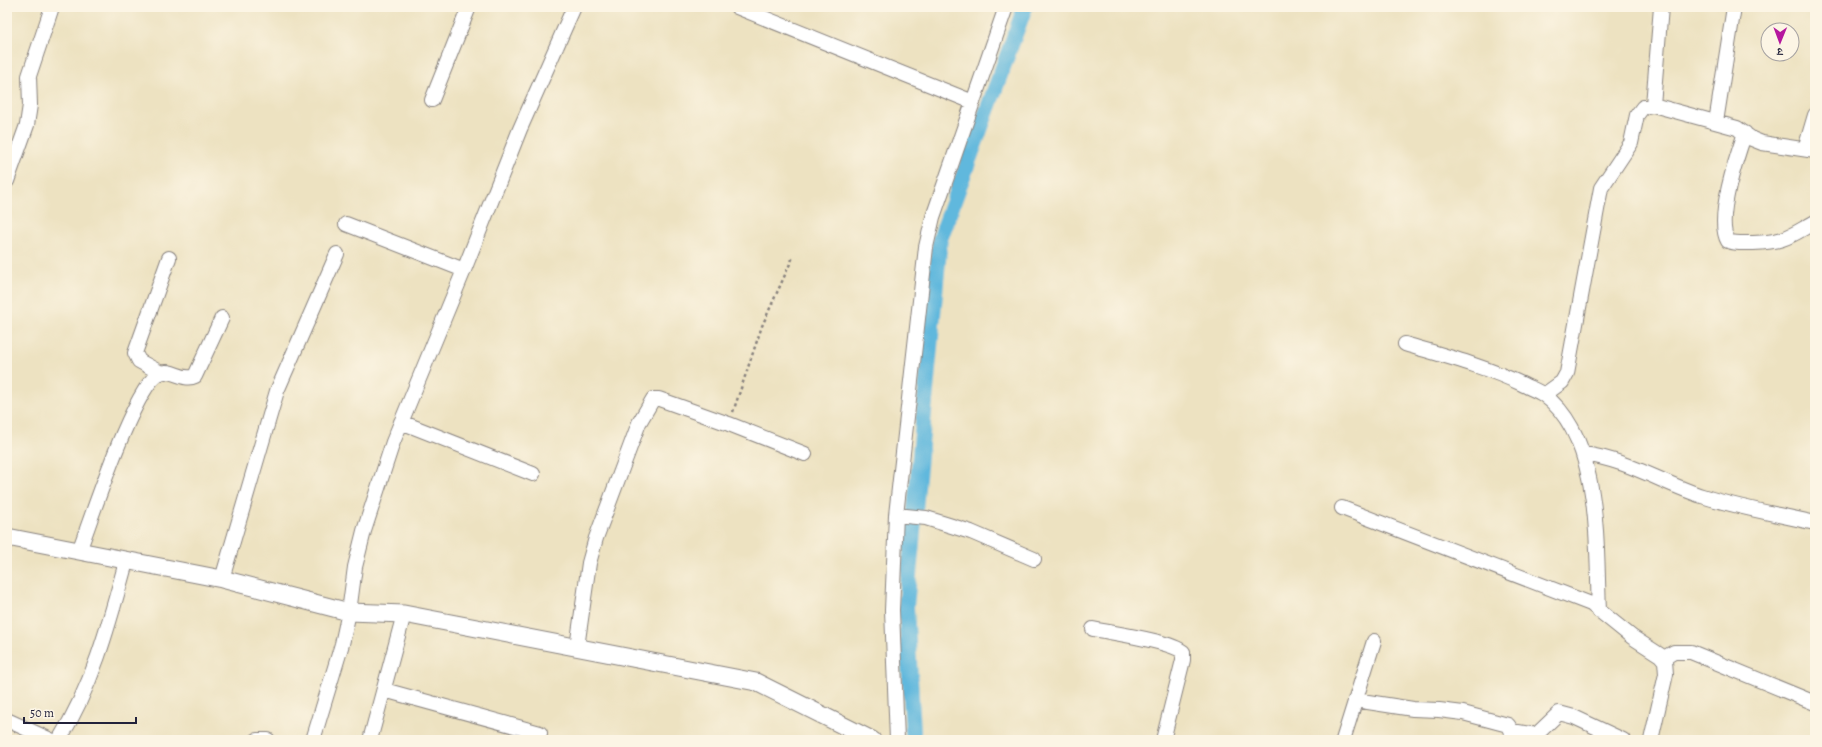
<svg xmlns="http://www.w3.org/2000/svg" width="1822" height="747" viewBox="0 0 1822 747" font-family="Alegreya,'Noto Serif Devanagari',serif">
  <rect width="100%" height="100%" fill="#fcf5e5"/>
  <filter id="ink" filterUnits="userSpaceOnUse"><feTurbulence type="fractalNoise" baseFrequency=".025" numOctaves="2"/><feDisplacementMap in="SourceGraphic" scale="8" xChannelSelector="R" yChannelSelector="G"/><feConvolveMatrix kernelMatrix="1 2 1 2 8 2 1 2 1" color-interpolation-filters="sRGB"/></filter>
  <filter id="wash" filterUnits="userSpaceOnUse"><feTurbulence type="fractalNoise" baseFrequency=".012" numOctaves="4" result="noise"/><feDisplacementMap in="SourceGraphic" scale="16" xChannelSelector="R" yChannelSelector="G"/><feGaussianBlur stdDeviation="0.9" result="paint"/><feColorMatrix in="noise" values="0 0 0 0 0 0 0 0 0 0 0 0 0 0 0 0 0 1.4 0 .05"/><feComposite in="paint" operator="in"/></filter>
  <g filter="url(#wash)">
    <rect width="100%" height="100%" fill="#ede2c1"/>
    <g fill="none" stroke-linecap="round" stroke-linejoin="round">
      <path stroke="#60b8dd" stroke-width="16" d="M913,732L906,607L940,239L1025,7"/>
    </g>
  </g>
  <g filter="url(#ink)">
    <g fill="none" stroke-linecap="round" stroke-linejoin="round">
      <g stroke="#88827e" stroke-width="16">
        <path id="minor" d="M737,7L973,102
          M432,100L469,7
          M1653,105L1661,7
          M1716,122L1734,7
          M1745,133C1737,156 1715,220 1728,241C1736,244 1744,243 1753,243C1785,242 1788,237 1815,222
          M1805,149L1815,115
          M7,181L27,125L30,105L29,76L52,7
          M346,224L464,270
          M1405,344C1445,356 1484,366 1522,384C1529,388 1537,390 1544,395C1602,438 1596,546 1599,611
          M161,373L139,361L135,353L169,258
          M1544,395L1562,382L1567,373L1601,188L1631,143L1637,115L1643,107L1653,105L1737,128L1752,139L1762,143L1815,151
          M401,422L533,474
          M1583,454C1625,459 1663,483 1702,496C1739,508 1777,514 1815,523
          M1342,508L1591,604L1632,637L1660,655L1665,661L1666,674L1651,740
          M896,515L926,518L971,532L1034,559
          M79,551C91,520 134,385 160,373C172,368 183,382 195,376L222,318
          M222,579L277,391L337,254
          M1093,629C1112,633 1171,641 1183,652V660L1163,740
          M577,647L589,563L596,538L639,423L653,399H659L729,424L805,454
          M1664,658L1674,652H1691L1815,703
          M384,690L540,733
          M1355,700L1413,709L1439,710L1463,713L1508,725L1512,731L1511,740
          M7,720L51,740
          M1512,731L1536,735L1559,713L1574,717L1623,740
          M59,740C93,685 109,624 126,562
          M257,740H268
          M313,740L342,644L349,612L355,567L364,531L393,442L464,270L520,129L574,7
          M370,740L404,614
          M897,740L892,610L896,515L926,247L933,217L1006,7
          M1343,740L1374,641"/>
      </g>
      <g stroke="#88827e" stroke-width="19">
        <path id="tertiary" d="M7,537L222,579L349,612L404,614L756,682L872,740"/>
      </g>
      <path stroke="#88827e" stroke-width="2.5" stroke-dasharray="3 3" stroke-linecap="butt" d="M733,412L762,326L793,257"/>
      <use href="#minor" stroke="#fff" stroke-width="14"/>
      <use href="#tertiary" stroke="#fff" stroke-width="17"/>
    </g>
  </g>
  <rect width="1822" height="747" fill="none" stroke="#fcf5e5" stroke-width="24"/>
  <g transform="translate(1780 42) rotate(181)"><circle r="19" fill="#fcf5e5" stroke="#a5a1a1"/>
  <path d="M0-3L7 15L0 10L-7 15Z" fill="#b5179e"/>
  <text y="-6" font-size="11" font-weight="bold" text-anchor="middle" fill="#22223b">उ</text>
  </g>
  <path d="M24 717v6h112v-6" fill="none" stroke="#22223b" stroke-width="2"/>
  <text x="30" y="717" font-size="12" fill="#22223b" stroke="#fcf5e5" stroke-width="3" paint-order="stroke">50 m</text>
</svg>
